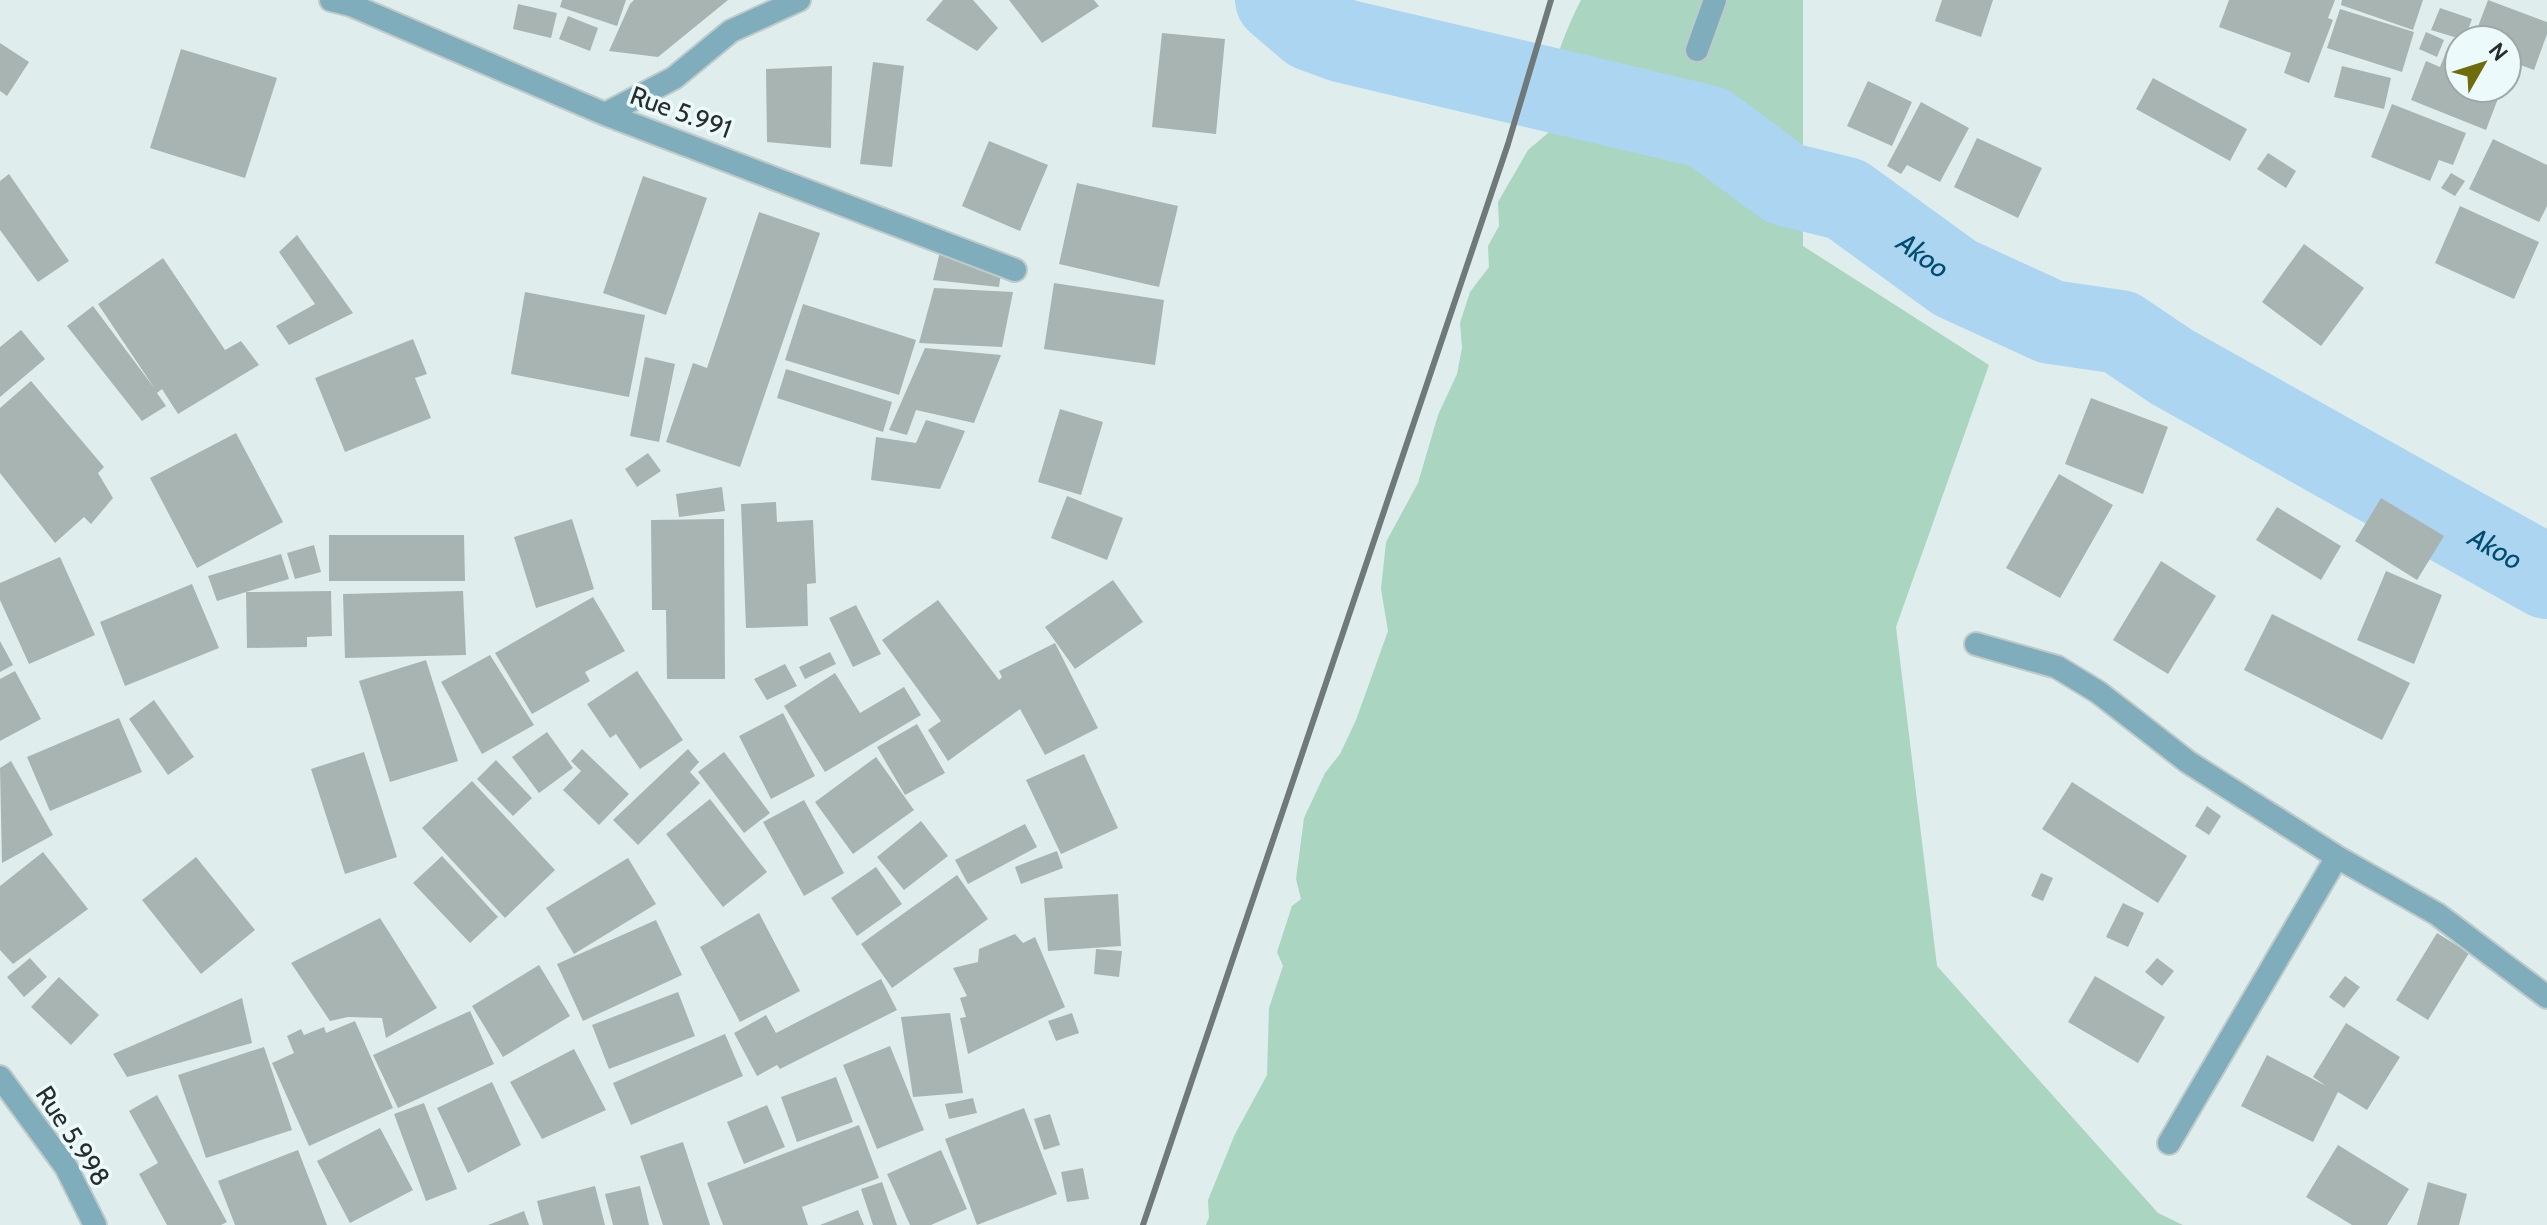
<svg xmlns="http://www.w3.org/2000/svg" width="2547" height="1225" viewBox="0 0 2547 1225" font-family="Cabin,sans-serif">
  <rect width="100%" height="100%" fill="#e0eded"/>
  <path fill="#aad5c0" d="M1581,0H1803V246L1989,365L1896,627L1937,966L2158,1213L2183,1225H1206L1209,1217L1208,1200L1235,1134L1267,1075L1269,1008L1283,966L1277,952L1292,906L1301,899L1296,879L1304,818L1325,773L1340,754L1356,720L1388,631L1381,589L1386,542L1418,483L1438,415L1457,374L1462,348L1460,323L1470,292L1489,267L1488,246L1499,226L1498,202L1528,150L1548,133C1543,89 1561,39 1581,0Z"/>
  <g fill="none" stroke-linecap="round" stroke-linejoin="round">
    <path stroke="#acd5f1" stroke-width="84" id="s1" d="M1277,0L1311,29L1344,41L1708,127L1785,184L1846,199L1955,278L2051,322L2120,332L2172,367L2547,577"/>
  </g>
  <path fill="#a8b4b2" d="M562,0H626L617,26L560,7Z
    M634,0H728L658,57L609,51L630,4Z
    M943,0H973L998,28L977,51L926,20Z
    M1009,0H1094L1099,6L1042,43Z
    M1942,0H1993L1981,37L1935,21Z
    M2229,0H2335L2328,18L2333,20L2309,83L2284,73L2291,53L2219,27Z
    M2342,0H2423L2413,30L2341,5Z
    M2488,0L2547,22V34L2534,70L2507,60V40H2473Z
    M518,4L557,13L551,38L513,29Z
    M2440,8L2472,19L2464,40L2431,30Z
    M2340,9L2414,32L2402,72L2327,48Z
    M568,16L598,28L590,51L559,39Z
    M2426,32L2444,40L2437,57L2419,49Z
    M1162,33L1225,39L1216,134L1152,127Z
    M0,43L29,62L7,96L0,91Z
    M2448,47L2459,52V88H2502L2486,130L2411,100L2426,61L2440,67Z
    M181,49L277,78L245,178L150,148Z
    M873,62L904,66L892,167L860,164Z
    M832,66L831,148L767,142L766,69Z
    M2342,66L2391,78L2384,109L2334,97Z
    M2153,78L2247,129L2230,161L2136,109Z
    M1868,81L1912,102L1892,146L1847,126Z
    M1921,102L1969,128L1940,182L1907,165L1901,174L1887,166Z
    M2392,104L2466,133L2453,165L2439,160L2430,181L2371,157Z
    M1977,138L2042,168L2018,218L1954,187Z
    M2493,139L2547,165V206L2539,222L2469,189Z
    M989,141L1048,165L1020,231L962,206Z
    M2268,153L2296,171L2286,188L2257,169Z
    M2451,173L2465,181L2455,196L2441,188Z
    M9,174L69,261L38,282L0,230V181Z
    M643,176L707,198L666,315L603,293Z
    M1077,183L1178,206L1159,287L1059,264Z
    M2460,206L2539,242L2514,299L2435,263Z
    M759,212L820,233L740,467L666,442L693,363L707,368Z
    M297,235L353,313L289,345L276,326L315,304L279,252Z
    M942,244L1004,252L999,287L933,280Z
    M2304,244L2364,288L2321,346L2262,302Z
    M163,258L225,350L241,341L259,365L178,414L162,389L157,393L166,406L142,421L67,326L93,306L155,389L98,304Z
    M1054,283L1164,300L1155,365L1044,349Z
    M934,288L1013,292L1002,347L919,343Z
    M525,292L645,315L629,397L511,374Z
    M803,304L916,340L899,395L785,360Z
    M21,330L45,359L0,397V347Z
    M413,339L427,374L415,378L431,418L345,452L315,378Z
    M925,348L1001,355L974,423L916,410L907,435L889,430Z
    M645,357L675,364L659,442L630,436Z
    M786,369L892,402L883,432L777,398Z
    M31,381L104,467L98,473L113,498L91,524L84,517L55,543L0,473V408Z
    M2091,398L2168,427L2143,494L2065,464Z
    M1060,409L1103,422L1081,495L1038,482Z
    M926,420L965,431L940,489L871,480L876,437L916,443Z
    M236,433L283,522L197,568L150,478Z
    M648,453L661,471L637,487L625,469Z
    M2059,474L2113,505L2060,598L2006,568Z
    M722,487L725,511L679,517L676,494Z
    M1067,496L1123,518L1107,560L1051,538Z
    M2381,498L2444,536L2417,580L2355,541Z
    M776,502L777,522L813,520L816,583L807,584L808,626L746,628L741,504Z
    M2277,507L2341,546L2321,580L2256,540Z
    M572,519L594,589L536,608L514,537Z
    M724,519L725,679H667L666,610H652L651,520Z
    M329,535H464L465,581H329Z
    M314,545L321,572L295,579L287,553Z
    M281,554L289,579L246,592L331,591L332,636L307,637V647L247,648L246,592L217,601L208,576Z
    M60,557L95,635L29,664L0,600V583Z
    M2161,561L2216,596L2168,674L2113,640Z
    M2386,571L2442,595L2414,664L2357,640Z
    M1113,580L1143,622L1075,669L1045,627Z
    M192,584L219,648L125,686L100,622Z
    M463,591L466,655L345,658L343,594Z
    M593,597L625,651L585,672L590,681L532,714L495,653Z
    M938,600L999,680L1002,677L999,671L1055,643L1098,728L1045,755L1020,709L948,761L928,730L941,721L882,640Z
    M856,605L881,654L853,667L829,618Z
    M2272,614L2410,683L2382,740L2244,670Z
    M0,641L13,665L0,672Z
    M830,652L836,664L805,679L799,667Z
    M490,655L534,725L482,754L441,682Z
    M426,660L458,761L390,782L359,681Z
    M785,664L797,686L767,700L754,679Z
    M15,671L41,719L0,741V679Z
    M637,671L683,740L640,769L616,734L610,738L587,704Z
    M835,673L860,713L904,687L921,715L825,772L784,706Z
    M154,700L194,757L168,775L129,719Z
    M783,713L815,776L771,799L739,736Z
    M119,718L142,772L50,811L27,757Z
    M917,724L945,773L905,795L877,747Z
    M547,732L573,768L539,793L512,757Z
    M582,749L629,794L599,825L563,790L581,771L571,761Z
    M688,749L699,762L690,772L700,783L638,845L613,820Z
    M364,752L397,857L345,874L311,769Z
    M724,752L770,813L744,833L698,772Z
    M1084,754L1118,828L1061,854L1026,780Z
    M876,757L914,810L853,854L815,802Z
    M496,760L532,798L513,816L477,779Z
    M11,761L53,835L2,863L0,768Z
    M472,781L555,870L505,918L422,828Z
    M2072,782L2187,856L2158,903L2042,829Z
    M710,799L767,872L723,907L666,834Z
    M804,800L844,873L804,896L763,822Z
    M2207,806L2221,816L2209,835L2195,826Z
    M921,821L948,856L904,890L877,857Z
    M1025,824L1037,847L968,884L955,860Z
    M1057,851L1063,868L1021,884L1015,867Z
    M43,852L88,909L13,964L0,950V886Z
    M442,856L498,917L470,943L413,883Z
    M196,857L255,930L201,974L142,900Z
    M628,858L656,904L574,954L546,908Z
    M876,867L902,904L857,936L831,898Z
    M2041,873L2053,878L2043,901L2031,896Z
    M957,875L988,919L892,988L861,944Z
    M1118,894L1121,946L1048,951L1044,898Z
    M2123,903L2144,913L2128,947L2106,937Z
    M759,913L800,991L740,1022L700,947Z
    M380,918L437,1008L386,1038L382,1018L348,1017L330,1021L291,963Z
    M656,920L682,975L583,1021L557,964Z
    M2437,933L2469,953L2428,1020L2396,1000Z
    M1015,934L1023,943L1035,937L1065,1007L968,1054L960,1018L966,1017L960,998L967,996L953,968L978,962L979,949Z
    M1096,949L1122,951L1119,977L1094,974Z
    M30,958L47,977L24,997L7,977Z
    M2157,958L2174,971L2162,986L2145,972Z
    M539,965L570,1016L503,1057L472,1006Z
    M2095,976L2165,1017L2138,1063L2068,1022Z
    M2345,976L2360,987L2344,1008L2329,997Z
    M59,977L99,1015L71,1045L31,1007Z
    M881,979L897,1010L780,1069L777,1065L757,1076L734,1033L766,1015L776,1033Z
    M678,992L695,1036L609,1069L592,1025Z
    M242,998L252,1043L127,1077L113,1054Z
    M470,1011L494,1064L398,1108L373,1055Z
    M950,1013L963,1093L913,1097L901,1017Z
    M1072,1013L1079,1033L1056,1041L1048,1021Z
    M355,1021L393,1108L309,1146L272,1063L294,1053L287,1036L301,1029L304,1035L324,1027L326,1033Z
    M2346,1023L2400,1057L2367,1110L2338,1092L2313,1142L2241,1106L2267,1055L2326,1086L2313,1077Z
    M725,1034L743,1076L631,1125L613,1083Z
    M890,1046L924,1130L877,1149L843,1065Z
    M264,1047L292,1130L206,1158L178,1075Z
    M574,1049L606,1110L542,1139L510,1082Z
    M836,1077L853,1122L797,1142L781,1097Z
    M492,1082L521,1145L468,1173L437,1108Z
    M157,1095L227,1222L221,1225H167L139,1174L158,1163L129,1111Z
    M973,1098L977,1113L949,1119L945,1104Z
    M424,1103L457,1189L426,1201L394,1114Z
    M767,1105L785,1147L744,1164L727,1122Z
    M1024,1108L1057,1194L977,1225L945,1139Z
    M1050,1114L1060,1145L1044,1150L1034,1119Z
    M859,1125L879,1178L802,1207L808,1225H723L707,1183Z
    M380,1128L413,1190L350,1223L317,1161Z
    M683,1142L710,1225H663L640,1156Z
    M2338,1145L2409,1189L2387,1225H2352L2306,1197Z
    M298,1150L327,1225H235L218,1181Z
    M941,1150L967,1209L931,1225H910L887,1174Z
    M1083,1168L1089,1199L1067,1202L1061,1172Z
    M882,1182L897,1225H873L861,1189Z
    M2428,1182L2467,1194L2459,1225H2417Z
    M595,1186L605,1225H543L537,1201Z
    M640,1186L649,1225H613L605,1194Z
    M858,1210L864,1225H820Z
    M524,1211L529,1225H488Z"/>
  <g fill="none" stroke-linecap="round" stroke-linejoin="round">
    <g stroke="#bfcaca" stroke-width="26">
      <path id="minor" d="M331,0L351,5L605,114L1015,270
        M1697,50L1715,0
        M605,114L674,78L731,31L799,0
        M1976,644L2057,667L2098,692L2188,762L2337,857L2437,914L2547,997
        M0,1077L66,1167L95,1225
        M2169,1143L2337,857"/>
    </g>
    <use href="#minor" stroke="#7fadbb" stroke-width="22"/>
    <path stroke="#707979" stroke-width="6" d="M1143,1225L1508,144L1551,0"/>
  </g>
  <g text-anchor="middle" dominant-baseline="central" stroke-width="7" stroke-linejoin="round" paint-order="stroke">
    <g font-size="26" fill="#272c2c" stroke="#edfafb">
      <text transform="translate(681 112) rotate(20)">Rue 5.991</text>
      <text transform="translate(73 1136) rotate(57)">Rue 5.998</text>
    </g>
    <g font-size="28" font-style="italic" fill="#004c6f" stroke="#edfafb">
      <text stroke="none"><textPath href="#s1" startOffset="708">Akoo</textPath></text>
      <text stroke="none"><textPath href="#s1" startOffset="1356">Akoo</textPath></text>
    </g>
  </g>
  <g transform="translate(2483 64) rotate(51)"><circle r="38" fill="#edfafb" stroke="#9ea8a8" stroke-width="2"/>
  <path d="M0-6L14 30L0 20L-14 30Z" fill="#6e6c0c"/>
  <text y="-12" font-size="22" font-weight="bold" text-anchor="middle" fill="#272c2c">N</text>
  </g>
</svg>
